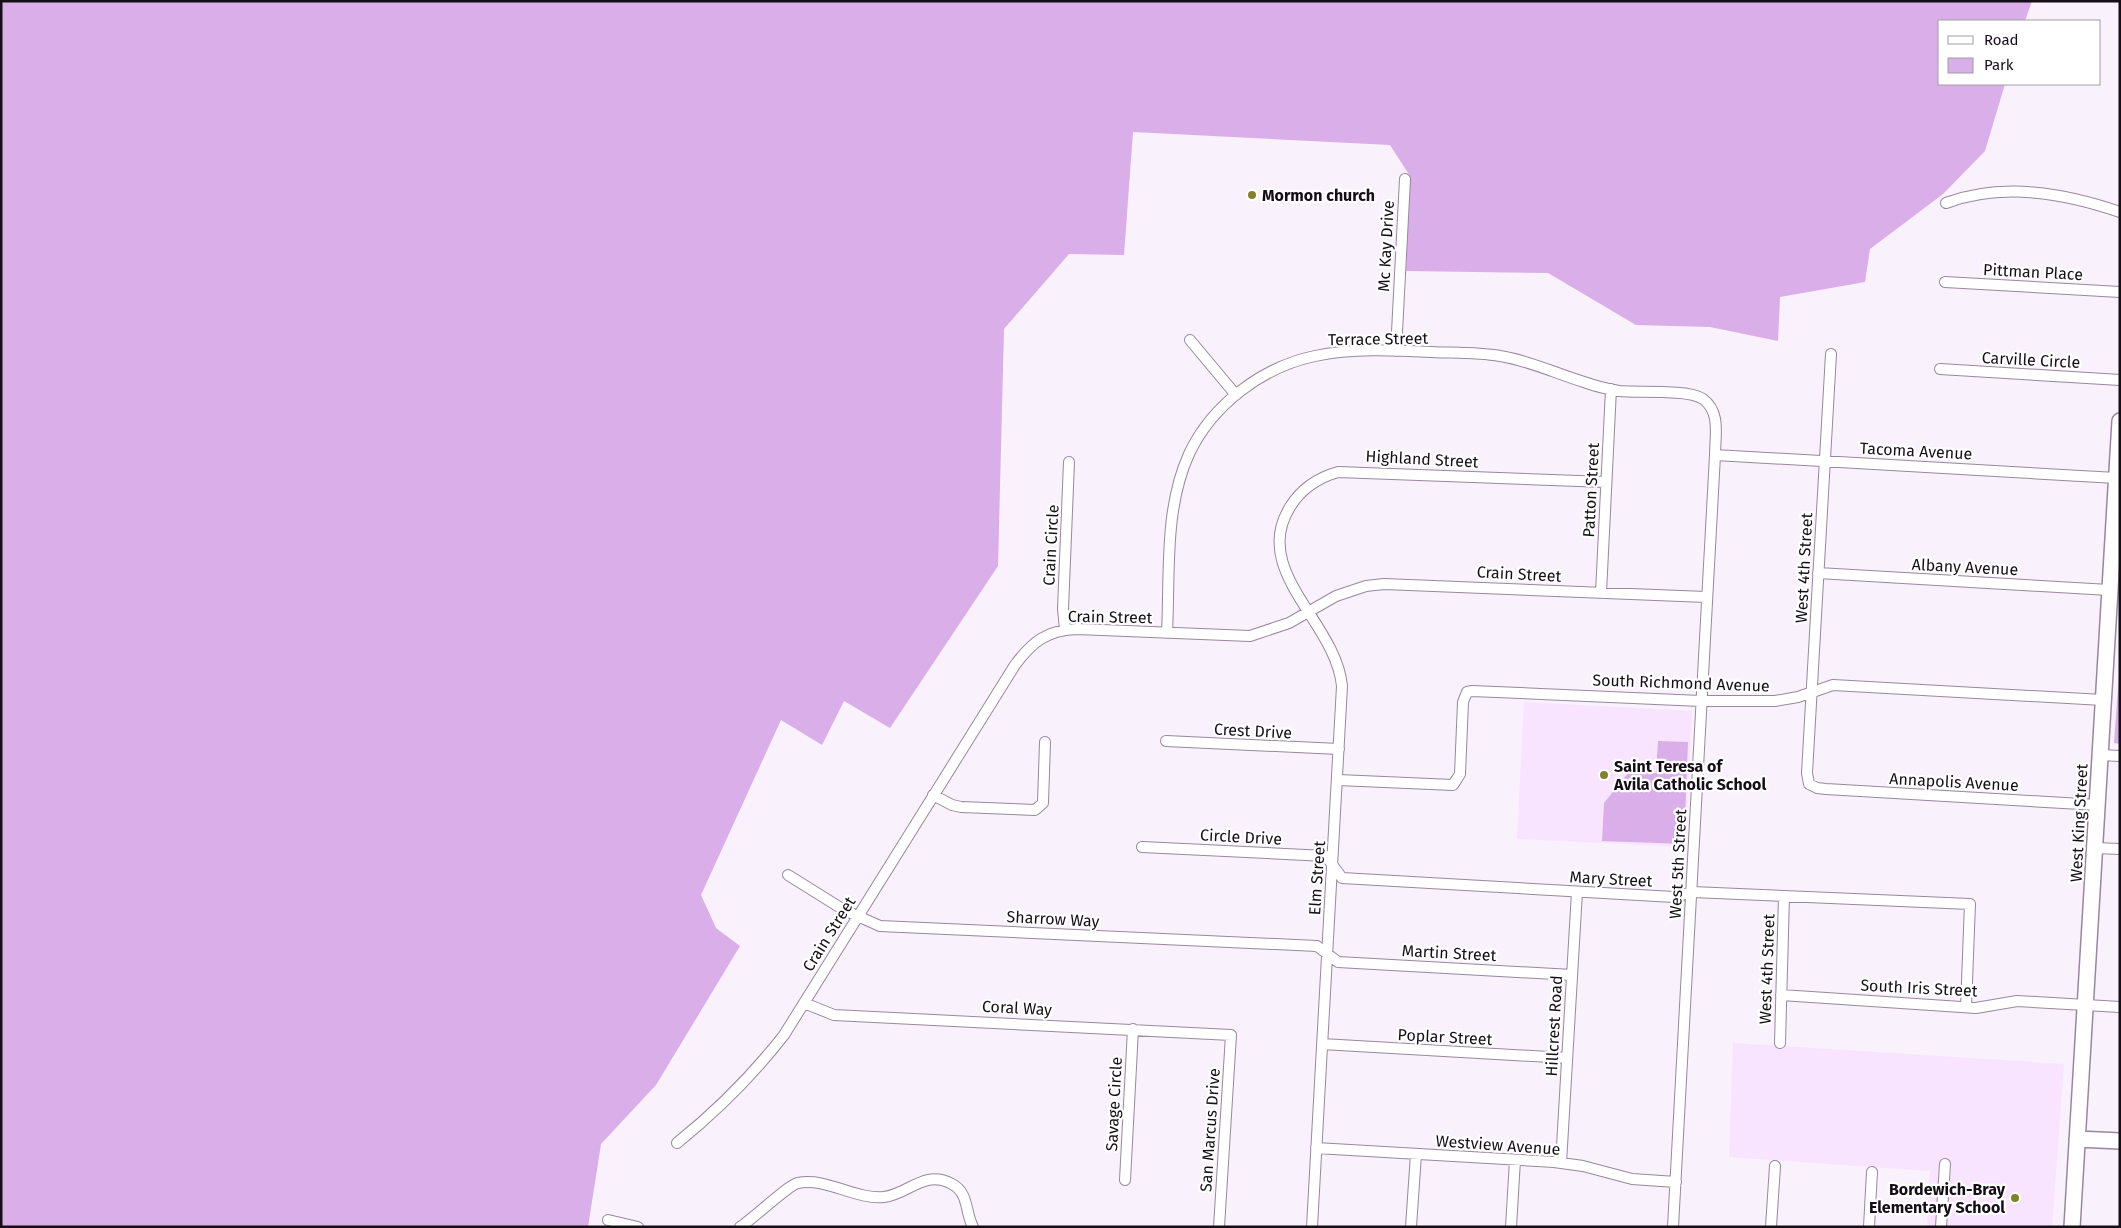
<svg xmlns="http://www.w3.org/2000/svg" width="2121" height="1228" viewBox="0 0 2121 1228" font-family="'Fira Sans',sans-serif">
  <rect width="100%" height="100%" fill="#f9f1fb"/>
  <path fill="#f8e4ff" d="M1524,702L1692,711L1685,847L1517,839Z
    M1733,1043L2064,1064L2052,1227H1927L1930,1171L1729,1157Z"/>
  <path fill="#daaee8" d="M1,1H2032L2025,21H1940V84H2005L1985,151L1943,194L1870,249L1865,282L1780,297L1778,341L1710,327L1636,325L1548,273L1406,271L1410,176L1390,145L1133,132L1124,255L1069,254L1004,329L998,566L890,728L844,701L822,745L781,720L701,895L716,928L740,946L656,1085L601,1144L588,1227H1Z
    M2120,660V744L2114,743Z
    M1658,741L1688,742L1684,844L1602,841L1604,803L1628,773H1656Z"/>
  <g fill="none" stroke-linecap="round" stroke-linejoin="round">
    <g stroke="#99879f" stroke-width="12">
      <path id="street" d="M1946,203C2003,182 2064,193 2120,212
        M1945,282L2120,292
        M1190,340L1236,395
        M1396,351L1405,179
        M1831,354L1807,773L1809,784L1817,788L1826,789L2098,805
        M1940,369L2120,380
        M1715,455L2116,478
        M1818,573L2109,590
        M1601,593L1611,389
        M1065,629L1063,609L1069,462
        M1167,633C1170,574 1164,509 1189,454C1212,405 1262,367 1315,356C1352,348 1393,350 1431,352C1454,353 1477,352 1500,356C1528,360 1557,374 1584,382C1595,386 1607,389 1619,391C1639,393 1688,389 1703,399C1721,412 1715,436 1715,455L1673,1227
        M1166,741L1339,749
        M2100,755L2120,756
        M1338,780L1453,785L1460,774L1463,702L1467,692L1472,691L1701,701H1775L1798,697L1833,685L2103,700
        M933,795L952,805L961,807L1035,810L1043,803L1045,742
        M1142,847L1326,856L1342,878L1674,897L1692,892L1970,904L1966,1007
        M2095,848L2120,849
        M788,875L844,910L880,926L1317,946L1338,962L1572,975
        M1781,995L1976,1008L2017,1001L2120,1007
        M804,1003L834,1015L1231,1035L1219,1227
        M1780,1043L1784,896
        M1322,1044L1567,1058
        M677,1143C718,1110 752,1076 784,1035L1015,665C1032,642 1047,630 1077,629L1250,636L1289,623L1336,596L1366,586L1384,584L1706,597
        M1316,1148L1554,1162L1583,1166L1632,1179L1676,1182
        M1561,1163L1577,892
        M1125,1180L1133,1029
        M608,1220L638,1227
        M740,1227C753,1219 788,1185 798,1183C826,1177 856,1200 884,1197C909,1194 924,1169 952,1184C969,1193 965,1212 973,1227
        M1312,1227L1342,686C1336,622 1250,571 1290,507C1301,489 1317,478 1338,472L1606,482
        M1411,1227L1416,1154
        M1511,1227L1515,1160
        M1771,1227L1775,1166
        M1869,1227L1872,1172
        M1941,1227L1945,1164"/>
    </g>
    <g stroke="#99879f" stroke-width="18">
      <path id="secondary" d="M2077,1139L2120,1141
        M2072,1227L2120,421"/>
    </g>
    <use href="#street" stroke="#fff" stroke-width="10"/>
    <use href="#secondary" stroke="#fff" stroke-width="15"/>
  </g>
  <g fill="#838129" stroke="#fff" stroke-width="2">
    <circle cx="1252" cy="195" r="5"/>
    <circle cx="1604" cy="775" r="5"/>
    <circle cx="2015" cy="1198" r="5"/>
  </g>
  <g text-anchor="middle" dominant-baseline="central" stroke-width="4.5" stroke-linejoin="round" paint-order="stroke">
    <g font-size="16" font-weight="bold" fill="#150e17" stroke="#fff" text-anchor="start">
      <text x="1262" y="195">Mormon church</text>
      <text x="1614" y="766">Saint Teresa of<tspan x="1614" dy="18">Avila Catholic School</tspan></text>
      <text x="2005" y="1189" text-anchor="end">Bordewich-Bray<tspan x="2005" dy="18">Elementary School</tspan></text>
    </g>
    <g font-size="16" fill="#150e17" stroke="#fff">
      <text transform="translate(1386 246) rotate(-87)">Mc Kay Drive</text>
      <text transform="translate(2033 272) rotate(3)">Pittman Place</text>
      <text transform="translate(1378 339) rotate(-1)">Terrace Street</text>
      <text transform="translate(2031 360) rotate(3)">Carville Circle</text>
      <text transform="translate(1916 451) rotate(3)">Tacoma Avenue</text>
      <text transform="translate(1422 459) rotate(3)">Highland Street</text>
      <text transform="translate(1591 490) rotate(-87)">Patton Street</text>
      <text transform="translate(1051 545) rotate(-87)">Crain Circle</text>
      <text transform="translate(1965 567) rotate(3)">Albany Avenue</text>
      <text transform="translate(1804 568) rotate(-87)">West 4th Street</text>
      <text transform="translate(1519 574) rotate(3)">Crain Street</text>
      <text transform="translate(1110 617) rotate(1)">Crain Street</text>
      <text transform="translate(1681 683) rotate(2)">South Richmond Avenue</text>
      <text transform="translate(1253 731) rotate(3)">Crest Drive</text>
      <text transform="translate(1954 782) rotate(3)">Annapolis Avenue</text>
      <text transform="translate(2079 823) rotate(-87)">West King Street</text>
      <text transform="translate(1241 837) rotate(3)">Circle Drive</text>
      <text transform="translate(1678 864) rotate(-87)">West 5th Street</text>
      <text transform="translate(1317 878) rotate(-86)">Elm Street</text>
      <text transform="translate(1611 879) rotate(3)">Mary Street</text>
      <text transform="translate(1053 919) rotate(3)">Sharrow Way</text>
      <text transform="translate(829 934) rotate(-58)">Crain Street</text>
      <text transform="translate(1449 953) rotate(3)">Martin Street</text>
      <text transform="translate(1767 969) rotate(-88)">West 4th Street</text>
      <text transform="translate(1919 988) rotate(3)">South Iris Street</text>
      <text transform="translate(1017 1008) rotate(3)">Coral Way</text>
      <text transform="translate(1554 1026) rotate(-87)">Hillcrest Road</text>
      <text transform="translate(1445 1037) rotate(3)">Poplar Street</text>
      <text transform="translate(1114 1104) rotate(-87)">Savage Circle</text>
      <text transform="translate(1210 1130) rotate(-86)">San Marcus Drive</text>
      <text transform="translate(1498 1145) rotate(4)">Westview Avenue</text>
    </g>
  </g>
  <rect width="2121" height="1228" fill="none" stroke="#150e17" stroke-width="5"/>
  <rect x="1938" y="20" width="162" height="65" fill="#ffffff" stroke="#a19fa2"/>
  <rect x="1948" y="36" width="25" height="8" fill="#ffffff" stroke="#a19fa2"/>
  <text x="1984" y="45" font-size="15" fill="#150e17">Road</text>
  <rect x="1948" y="58" width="25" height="15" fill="#daaee8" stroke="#a19fa2"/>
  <text x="1984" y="70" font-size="15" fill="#150e17">Park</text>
</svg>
